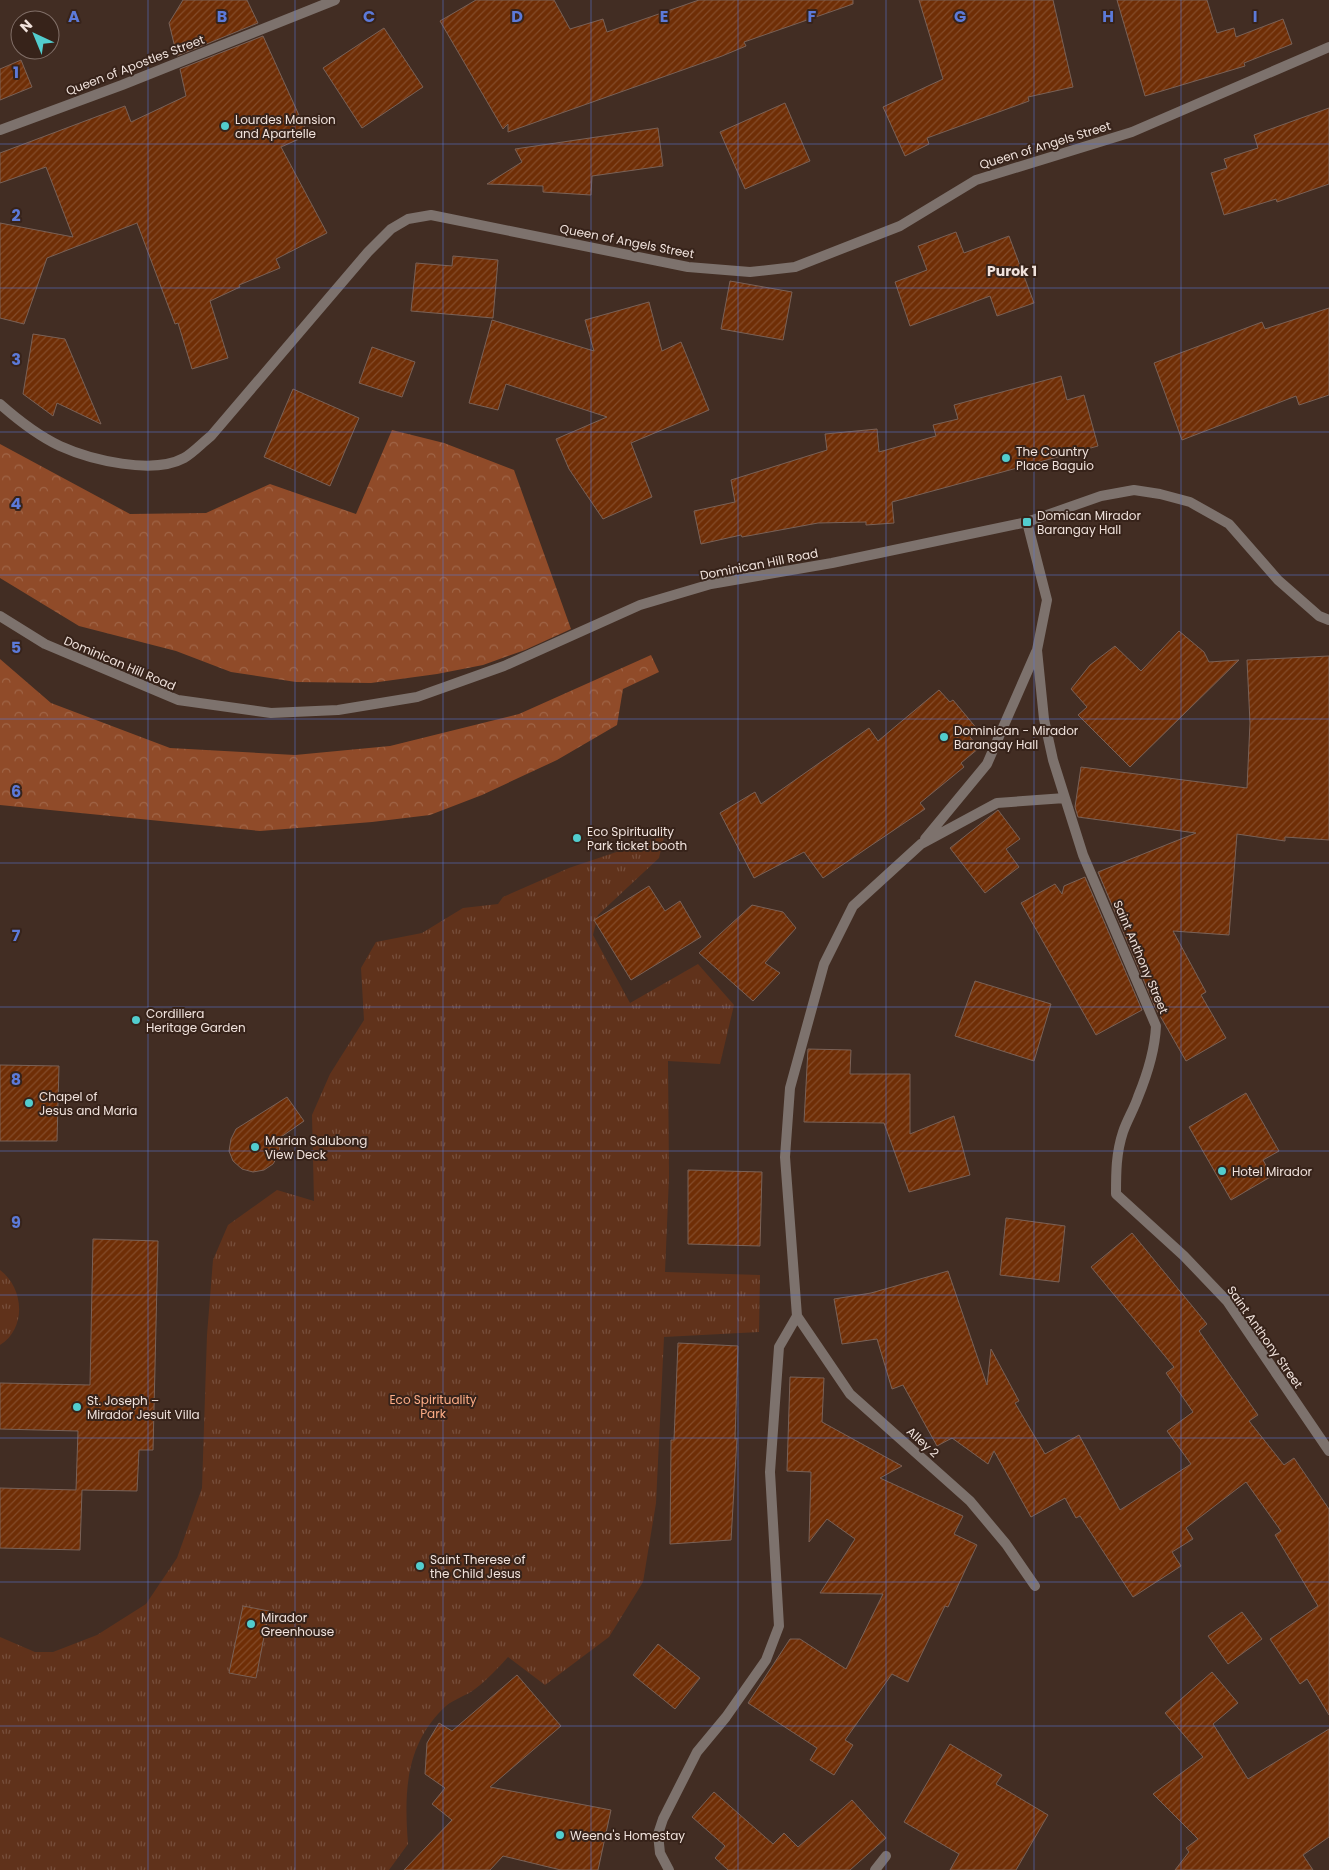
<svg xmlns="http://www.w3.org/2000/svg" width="1329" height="1870" viewBox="0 0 1329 1870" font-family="Poppins,sans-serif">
  <defs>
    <pattern id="forest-crowns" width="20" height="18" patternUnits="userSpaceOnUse" patternTransform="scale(1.25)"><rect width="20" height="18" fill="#904b29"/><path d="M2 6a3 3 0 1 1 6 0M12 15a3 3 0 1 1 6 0" fill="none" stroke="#a06547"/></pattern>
    <pattern id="park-tufts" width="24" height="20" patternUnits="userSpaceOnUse" patternTransform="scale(1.25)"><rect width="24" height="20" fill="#60321b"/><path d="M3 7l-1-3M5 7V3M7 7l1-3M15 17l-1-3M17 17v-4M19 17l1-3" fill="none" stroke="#774f3c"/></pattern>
    <pattern id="building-hatch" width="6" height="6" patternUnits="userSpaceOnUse" patternTransform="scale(1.25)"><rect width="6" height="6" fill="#6f2e06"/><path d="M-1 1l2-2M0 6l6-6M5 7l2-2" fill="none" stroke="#844c2a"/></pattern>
  </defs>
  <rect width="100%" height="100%" fill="#422d23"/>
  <path fill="url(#forest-crowns)" d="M392,430L444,443L514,470L571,629L525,650L483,665L437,674L371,683L296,682L231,672L176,651L79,626L0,578V444L130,514L206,513L270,484L356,514Z
    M651,655L659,672L623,689L617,725L557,760L482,795L430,815L372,822L260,831L0,805V659L51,703L170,748L295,755L390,746L519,714Z"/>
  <path fill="url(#park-tufts)" d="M664,836L659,858L598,915L593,935L630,1003L698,964L734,1005L720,1064L668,1061L669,1177L665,1272L760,1275L759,1332L664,1337L656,1503L643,1582L609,1637L545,1685L508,1657C498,1668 487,1680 475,1689C466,1696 454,1699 446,1706C405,1744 404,1792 408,1844L389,1870H0V1637L35,1652H53L97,1635L146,1604L177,1558L202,1488L207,1335L213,1260L228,1225L277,1190L314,1201L312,1115L330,1074L364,1020L361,968L376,942L422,933L463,908L498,904L503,897L569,868Z
    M0,1270C24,1288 27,1328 0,1345Z"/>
  <path fill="url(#building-hatch)" stroke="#796157" d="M183,0H247L258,23L177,56L169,23Z
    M476,0H554L570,29L603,19L607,32L699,0H853V4L744,42L746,46L722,56L508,132V124L503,129L440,21Z
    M919,0H1053L1073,87L1028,97L1029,101L927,138L929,144L905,156L883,107L943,79Z
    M1117,0H1207L1217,33L1234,28L1236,37L1283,19L1292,44L1244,63L1245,66L1145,96Z
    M384,28L423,87L362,128L323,68Z
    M263,36L308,135L281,147L327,233L276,259L280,268L239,285L240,287L210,301L228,358L192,369L178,323L175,324L137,223L47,258L24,324L0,318V223L73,237L46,167L0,183V153L125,106L131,122L186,96L180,69Z
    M21,60L32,87L0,100V69Z
    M785,103L810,161L745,189L720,132Z
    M1329,108V184L1277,202L1276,199L1224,215L1211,173L1227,168L1224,159L1258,148L1254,135Z
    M658,128L663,166L592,176L591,195L543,192V186L487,184L522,162L515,149Z
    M956,232L964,253L1009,236L1034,303L997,316L990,296L910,326L895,282L927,270L918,246Z
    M453,256L498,260L493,318L411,311L416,263L452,266Z
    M730,281L792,292L783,340L721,329Z
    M649,302L662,351L681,342L709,410L631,443L652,497L603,519L569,469L556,439L607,417L506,384L498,410L469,403L492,320L594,351L585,320Z
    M1329,308V395L1299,405L1296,396L1182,440L1154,363L1262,322L1265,329Z
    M33,334L65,339L101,424L57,403L53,416L23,394Z
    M372,347L415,362L402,397L359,383Z
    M1061,376L1067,400L1084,395L1098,446L892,502L894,523L866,525V522L818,523L742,537L741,535L701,544L694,511L735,502L731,480L827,450L825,434L877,429L879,452L936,436L933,425L958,419L954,405Z
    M293,389L359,418L330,486L264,457Z
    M1179,631L1204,652L1209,662L1239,660L1130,767L1078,715L1087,707L1071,689L1090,665L1115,646L1141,671Z
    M1329,656V840L1285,837V841L1237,834L1229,935L1173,931L1206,992L1201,995L1226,1038L1186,1061L1155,1007L1098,872L1196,833L1078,817L1075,807L1081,767L1247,788L1250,723L1247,660Z
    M939,690L950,702L953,700L978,730L970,737L979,748L961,763L964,767L920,803L925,809L823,878L804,852L754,878L720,813L755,792L761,804L869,728L878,741Z
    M998,810L1020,839L1006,849L1019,867L985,893L950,848Z
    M1085,877L1142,1010L1096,1035L1021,903L1055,884L1062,894L1064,886Z
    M649,886L665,911L680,901L701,937L631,980L594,920Z
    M752,905L783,912L796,928L765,963L780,973L753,1001L699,953Z
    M975,981L1051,1004L1034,1061L955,1036Z
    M808,1049L851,1050L850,1074H910V1134L954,1116L970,1175L909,1192L884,1123L804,1122Z
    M0,1065L59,1066L57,1141H0Z
    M1246,1093L1279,1151L1263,1160L1272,1176L1231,1200L1189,1127Z
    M287,1097L304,1121L281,1137L279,1154L273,1164L264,1170L253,1172L242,1169L233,1161L229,1151L231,1139L236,1129Z
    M688,1170L762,1172L760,1246L688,1244Z
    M1006,1218L1065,1226L1059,1282L1000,1275Z
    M1132,1233L1207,1324L1199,1331L1258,1415L1249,1421L1284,1465L1294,1458L1329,1509V1715L1307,1679L1300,1684L1270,1639L1318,1606L1275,1535L1281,1531L1246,1482L1186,1528L1193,1539L1172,1552L1181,1566L1133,1597L1080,1516L1076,1518L1065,1498L1031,1517L994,1451L988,1464L952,1438L937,1446L903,1385L892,1389L877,1339L842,1344L834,1299L871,1293L948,1271L987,1385L991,1349L1019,1401L1015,1403L1045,1454L1079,1435L1120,1510L1191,1464L1167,1431L1193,1412L1166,1373L1174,1367L1091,1267Z
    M93,1239L158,1241L153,1450H139L137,1491L82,1490L80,1550L0,1548V1488L76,1490L78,1431L0,1429V1383L90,1385Z
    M678,1343L738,1346L735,1439L737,1438L731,1540L670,1544L671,1440H674Z
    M790,1377L824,1378L822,1422L902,1466L880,1478L963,1516L954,1534L977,1545L948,1607L945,1606L908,1682L892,1674L845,1740L853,1745L834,1775L810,1760L817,1748L748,1703L790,1639H800L846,1669L883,1594L820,1593L855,1539L827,1519L809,1542L811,1472L787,1471Z
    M243,1606L269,1611L256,1678L229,1673Z
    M1242,1612L1262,1639L1228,1664L1208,1636Z
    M658,1644L700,1678L675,1709L633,1675Z
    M1212,1672L1238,1703L1213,1724L1248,1779L1329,1729V1837L1303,1855L1313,1870H1175L1189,1852L1186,1848L1198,1839L1153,1794L1203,1757L1165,1713Z
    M517,1675L561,1726L490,1787L611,1810L598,1870H561L503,1856L490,1870H404L452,1820L432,1804L445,1788L425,1774L427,1743L439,1723L452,1731Z
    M950,1744L1002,1775L996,1784L1048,1815L1016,1870H950L959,1854L904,1822Z
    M714,1792L773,1844L784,1833L798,1847L852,1800L886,1838L850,1870H728L715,1858L725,1846L692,1817Z"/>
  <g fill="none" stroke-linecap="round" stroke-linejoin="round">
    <path stroke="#7d726d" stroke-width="10" d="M0,130L122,85L335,0
      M0,404C18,420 39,436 60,446C91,460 153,475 184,458C193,453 202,443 211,436L368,252L391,229L408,219L431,215L688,267L750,272L795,267L900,226L976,180L1132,132L1329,47
      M1027,522L1047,600L1037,650L1044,719L1053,760L1083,855L1156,1026C1155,1050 1147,1075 1138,1097C1134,1109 1127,1120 1123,1132C1116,1153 1116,1173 1116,1194L1184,1256L1227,1301L1329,1451
      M0,616L45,644L178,700L271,713L338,710L417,697L504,666L640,605L711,584L832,563L1027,522L1101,496L1134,490L1160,494L1190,502L1229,524L1278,580L1319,616L1329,620
      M925,839L987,764L1036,652
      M797,1316L850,1394L970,1501L1006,1544L1035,1586
      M669,1870L660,1853L658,1834L663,1819L697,1752L726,1717L766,1660L779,1626L770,1472L779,1347L797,1316L785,1157L790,1088L824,964L853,906L921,844L997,803L1065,798
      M875,1870L886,1856"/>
  </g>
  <path fill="none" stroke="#5c7ad9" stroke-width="1" stroke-opacity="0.55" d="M148,0V1870M295,0V1870M443,0V1870M591,0V1870M738,0V1870M886,0V1870M1034,0V1870M1181,0V1870M0,144H1329M0,288H1329M0,432H1329M0,575H1329M0,719H1329M0,863H1329M0,1007H1329M0,1151H1329M0,1295H1329M0,1438H1329M0,1582H1329M0,1726H1329"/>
  <g fill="#52cdce" stroke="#37231a" stroke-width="2">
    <circle cx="225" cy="126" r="5"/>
    <circle cx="1006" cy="458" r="5"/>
    <rect x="1022" y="517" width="10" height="10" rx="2.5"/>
    <circle cx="944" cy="737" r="5"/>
    <circle cx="577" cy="838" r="5"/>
    <circle cx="136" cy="1020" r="5"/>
    <circle cx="29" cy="1103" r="5"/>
    <circle cx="255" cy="1147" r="5"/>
    <circle cx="1222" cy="1171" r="5"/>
    <circle cx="77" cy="1407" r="5"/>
    <circle cx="420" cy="1566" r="5"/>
    <circle cx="251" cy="1624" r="5"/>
    <circle cx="560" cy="1835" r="5"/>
  </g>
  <g text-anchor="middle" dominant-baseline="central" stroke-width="4" stroke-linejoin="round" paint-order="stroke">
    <g font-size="12" fill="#f0e2dc" stroke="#37231a">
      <text transform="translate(135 65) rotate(-21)">Queen of Apostles Street</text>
      <text transform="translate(1045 145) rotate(-17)">Queen of Angels Street</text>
      <text transform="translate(627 241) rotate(11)">Queen of Angels Street</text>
      <text transform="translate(759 564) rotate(-11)">Dominican Hill Road</text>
      <text transform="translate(120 663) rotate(23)">Dominican Hill Road</text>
      <text transform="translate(1141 957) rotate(67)">Saint Anthony Street</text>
      <text transform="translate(1265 1337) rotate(55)">Saint Anthony Street</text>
      <text transform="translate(923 1442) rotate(42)">Alley 2</text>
    </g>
    <g font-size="12" fill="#f0e2dc" stroke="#37231a" text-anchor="start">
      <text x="235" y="119">Lourdes Mansion<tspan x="235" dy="14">and Apartelle</tspan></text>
      <text x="1016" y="451">The Country<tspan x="1016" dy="14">Place Baguio</tspan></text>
      <text x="1037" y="515">Domican Mirador<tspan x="1037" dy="14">Barangay Hall</tspan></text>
      <text x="954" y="730">Dominican - Mirador<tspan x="954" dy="14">Barangay Hall</tspan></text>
      <text x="587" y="831">Eco Spirituality<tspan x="587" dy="14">Park ticket booth</tspan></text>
      <text x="146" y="1013">Cordillera<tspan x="146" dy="14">Heritage Garden</tspan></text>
      <text x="39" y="1096">Chapel of<tspan x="39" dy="14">Jesus and Maria</tspan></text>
      <text x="265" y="1140">Marian Salubong<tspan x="265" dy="14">View Deck</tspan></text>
      <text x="1232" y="1171">Hotel Mirador</text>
      <text x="87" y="1400">St. Joseph –<tspan x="87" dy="14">Mirador Jesuit Villa</tspan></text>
      <text x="430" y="1559">Saint Therese of<tspan x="430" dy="14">the Child Jesus</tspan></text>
      <text x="261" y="1617">Mirador<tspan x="261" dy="14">Greenhouse</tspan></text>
      <text x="570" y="1835">Weena's Homestay</text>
    </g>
    <g font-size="12" fill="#fdad87" stroke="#37231a">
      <text x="433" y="1399">Eco Spirituality<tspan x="433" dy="14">Park</tspan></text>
    </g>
    <g font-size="14" font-weight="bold" fill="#f0e2dc" stroke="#37231a">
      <text x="1012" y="271">Purok 1</text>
    </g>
  </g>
  <g font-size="16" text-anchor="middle" font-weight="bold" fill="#5c7ad9" stroke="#37231a" stroke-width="4" stroke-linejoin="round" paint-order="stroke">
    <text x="74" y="22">A</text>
    <text x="222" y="22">B</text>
    <text x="369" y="22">C</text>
    <text x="517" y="22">D</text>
    <text x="664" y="22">E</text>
    <text x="812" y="22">F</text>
    <text x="960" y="22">G</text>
    <text x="1108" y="22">H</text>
    <text x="1255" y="22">I</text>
    <text x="16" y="78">1</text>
    <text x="16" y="221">2</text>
    <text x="16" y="365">3</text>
    <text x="16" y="509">4</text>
    <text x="16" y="653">5</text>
    <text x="16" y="797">6</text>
    <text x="16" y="941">7</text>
    <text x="16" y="1085">8</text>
    <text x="16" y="1228">9</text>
  </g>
  <g transform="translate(35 35) rotate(316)"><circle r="24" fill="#37231a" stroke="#816f68"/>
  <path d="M0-4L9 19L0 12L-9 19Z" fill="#52cdce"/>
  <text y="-8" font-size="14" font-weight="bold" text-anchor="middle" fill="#f0e2dc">N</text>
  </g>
</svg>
